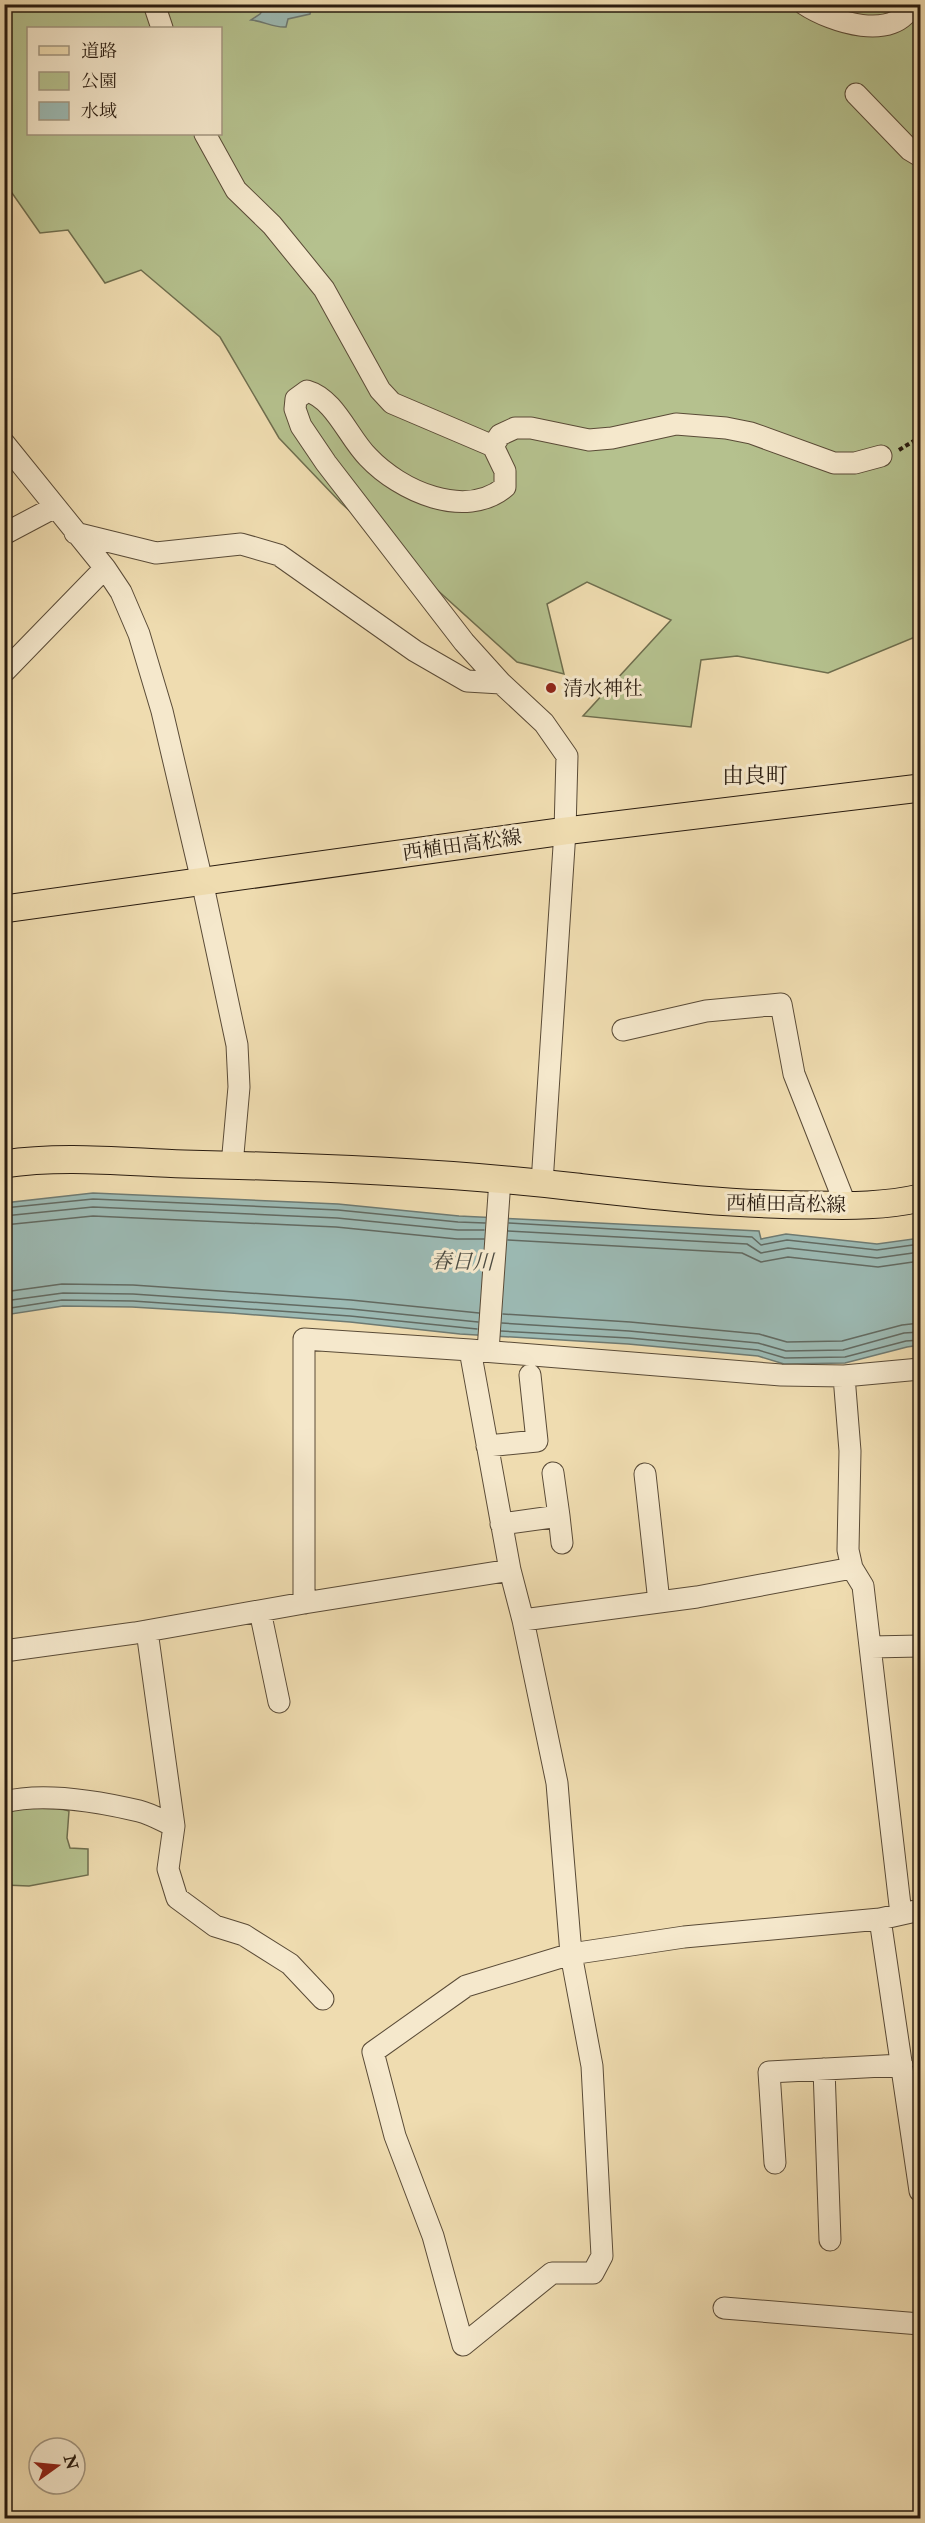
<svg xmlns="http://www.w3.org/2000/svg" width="925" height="2523" viewBox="0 0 925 2523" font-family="'IM FELL Double Pica','Noto Serif JP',serif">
  <rect width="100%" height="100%" fill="#efdcb0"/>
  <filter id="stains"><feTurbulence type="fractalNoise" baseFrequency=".00333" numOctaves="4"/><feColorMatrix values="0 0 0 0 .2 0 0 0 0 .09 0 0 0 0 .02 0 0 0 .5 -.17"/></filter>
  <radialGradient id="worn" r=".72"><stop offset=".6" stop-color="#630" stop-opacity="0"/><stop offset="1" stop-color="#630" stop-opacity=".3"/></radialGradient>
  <path fill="#b5c18e" stroke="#6f6e4e" stroke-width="1.5" fill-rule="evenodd" d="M4,5H920V635L828,673L737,656L701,660L691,727L583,716L671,620L587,582L547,604L564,674L517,662L341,503L279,438L220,337L141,270L105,283L68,230L40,233L5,183ZM28,28H220V134H28Z
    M46,1804L69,1811L67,1838L70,1848L88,1849V1875L29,1886L5,1885V1807Z"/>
  <path fill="#9cbab4" stroke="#6e7a72" stroke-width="1.5" d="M277,5V4L312,5L310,14L288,19L286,27C273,28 264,21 251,20L260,14L265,7Z
    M93,1193L338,1204L459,1216L759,1231L761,1239L786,1234L877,1244L920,1238V1345L907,1347L845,1363L784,1364L758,1356L628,1344L460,1334L350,1322L231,1313L132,1307L63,1306L5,1315L4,1203Z"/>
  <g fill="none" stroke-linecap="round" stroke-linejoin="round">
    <path stroke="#626a62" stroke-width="1.5" d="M4,1208L93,1199L338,1210L458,1222L485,1223
      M4,1216L93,1207L337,1218L458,1230H484
      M509,1223L752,1237L761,1245L787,1240L877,1250L920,1244
      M4,1225L93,1216L336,1227L457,1239H484
      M508,1231L747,1244L761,1253L788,1248L877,1258L920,1252
      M508,1240L742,1253L761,1262L788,1257L878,1267L920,1261
      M4,1292L62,1284L133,1285L351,1300L479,1313
      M4,1301L63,1293L133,1294L351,1309L478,1322
      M4,1309L62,1300L133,1301L350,1316L477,1329
      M503,1314L630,1322L759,1334L787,1342L842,1341L902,1325L920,1323
      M502,1323L629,1331L758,1343L786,1351L843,1350L904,1333L920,1332
      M501,1331L629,1338L758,1350L785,1358L845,1357L906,1341L920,1340"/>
    <g stroke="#5a4b37" stroke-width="23">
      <path id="minor" d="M154,4L162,28
        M804,4C831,22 895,43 912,4
        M856,94L910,150L920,156
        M205,134L236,190L272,225L324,289L380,390L392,403L493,446L505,471V487C465,520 400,491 368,457C348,437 335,399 307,391L296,399L295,409L301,426L326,463L464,642L501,683
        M4,443L105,568L121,592L139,634L162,711L202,881L237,1045L239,1087L232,1165
        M493,446L500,435L515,428H531L589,440L612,438L676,424L726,428L751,433L834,463H855L881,456
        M75,533L156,553L241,544L279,555L415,651L467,681L501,683L544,723L567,756L565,831L542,1183
        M4,534L55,507
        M4,672L105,568
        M623,1030L706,1011L781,1004L794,1074L846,1206
        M488,1351L500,1180
        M920,1369L844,1376L781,1375L470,1350L510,1570L523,1620L557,1783L571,1954L592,2066L602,2256L593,2273H552L463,2345L433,2236L395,2136L373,2052L466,1986L571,1954L684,1937L880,1919L920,1910
        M844,1376L850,1451L848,1550L852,1568L863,1586L901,1914
        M487,1446L537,1441L530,1375
        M645,1474L659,1602
        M559,1516L562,1543
        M501,1524L559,1516L553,1473
        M304,1603V1339L470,1350
        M260,1611L279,1702
        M523,1620L697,1597L852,1568
        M147,1631L174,1826L168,1869L177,1898L215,1926L244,1935L290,1964L323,1999
        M871,1647L920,1646
        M4,1651L135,1633L304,1603L510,1570
        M4,1802C43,1792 101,1802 139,1811C151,1814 163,1821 174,1826
        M880,1919L920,2191
        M824,2069L830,2240
        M775,2163L769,2072L902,2065
        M724,2308L920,2324"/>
    </g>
    <g stroke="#291b0f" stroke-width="29">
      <path id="major" d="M4,909L565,831L920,788
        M4,1164C63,1155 125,1162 184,1164C315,1167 446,1172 576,1187C656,1196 734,1205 815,1205C850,1206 886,1206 920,1198"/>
    </g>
    <path stroke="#291b0f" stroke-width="4" stroke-dasharray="4.5 3" stroke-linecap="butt" d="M899,450L920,437"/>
    <use href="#minor" stroke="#f5e8cc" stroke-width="21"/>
    <use href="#major" stroke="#efdcb0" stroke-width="27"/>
  </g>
  <circle fill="#8f2418" stroke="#f5e8cc" stroke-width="2" cx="551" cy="688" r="6"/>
  <g text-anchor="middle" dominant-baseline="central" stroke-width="6" stroke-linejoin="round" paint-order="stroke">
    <g font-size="20" fill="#291b0f" stroke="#f5e8cc" text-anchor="start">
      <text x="563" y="688">清水神社</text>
    </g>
    <g font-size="20" fill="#291b0f" stroke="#f5e8cc">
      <text transform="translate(462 845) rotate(-8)">西植田高松線</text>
      <text transform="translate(786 1204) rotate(1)">西植田高松線</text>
    </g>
    <g font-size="21" font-style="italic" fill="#4c4b41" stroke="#f5e8cc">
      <text transform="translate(462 1262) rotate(1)">春日川</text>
    </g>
    <g font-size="22" fill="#291b0f" stroke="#f5e8cc">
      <text x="755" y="776">由良町</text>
    </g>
  </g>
  <rect width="925" height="2523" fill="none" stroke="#efdcb0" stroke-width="24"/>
  <rect x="6" y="6" width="913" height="2511" fill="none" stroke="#291b0f" stroke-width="3"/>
  <rect x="12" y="12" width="901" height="2499" fill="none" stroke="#291b0f" stroke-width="1.5"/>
  <rect x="27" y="27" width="195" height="108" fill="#f5e8cc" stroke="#a39680" stroke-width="1.5"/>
  <rect x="39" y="46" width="30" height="9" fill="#efdcb0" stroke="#a39680" stroke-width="1.5"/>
  <text x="81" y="57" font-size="18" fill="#291b0f">道路</text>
  <rect x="39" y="72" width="30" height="18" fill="#b5c18e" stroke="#a39680" stroke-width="1.5"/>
  <text x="81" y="87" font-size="18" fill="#291b0f">公園</text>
  <rect x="39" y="102" width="30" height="18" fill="#9cbab4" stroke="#a39680" stroke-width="1.5"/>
  <text x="81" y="117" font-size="18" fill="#291b0f">水域</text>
  <g transform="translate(57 2466) rotate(75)"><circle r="28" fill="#f5e8cc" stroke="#a39680" stroke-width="1.5"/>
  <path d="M0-4.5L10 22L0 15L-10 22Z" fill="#8f2418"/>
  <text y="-9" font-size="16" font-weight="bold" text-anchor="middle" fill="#291b0f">N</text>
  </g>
  <rect width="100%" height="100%" filter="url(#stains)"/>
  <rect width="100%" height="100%" fill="url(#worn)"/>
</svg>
